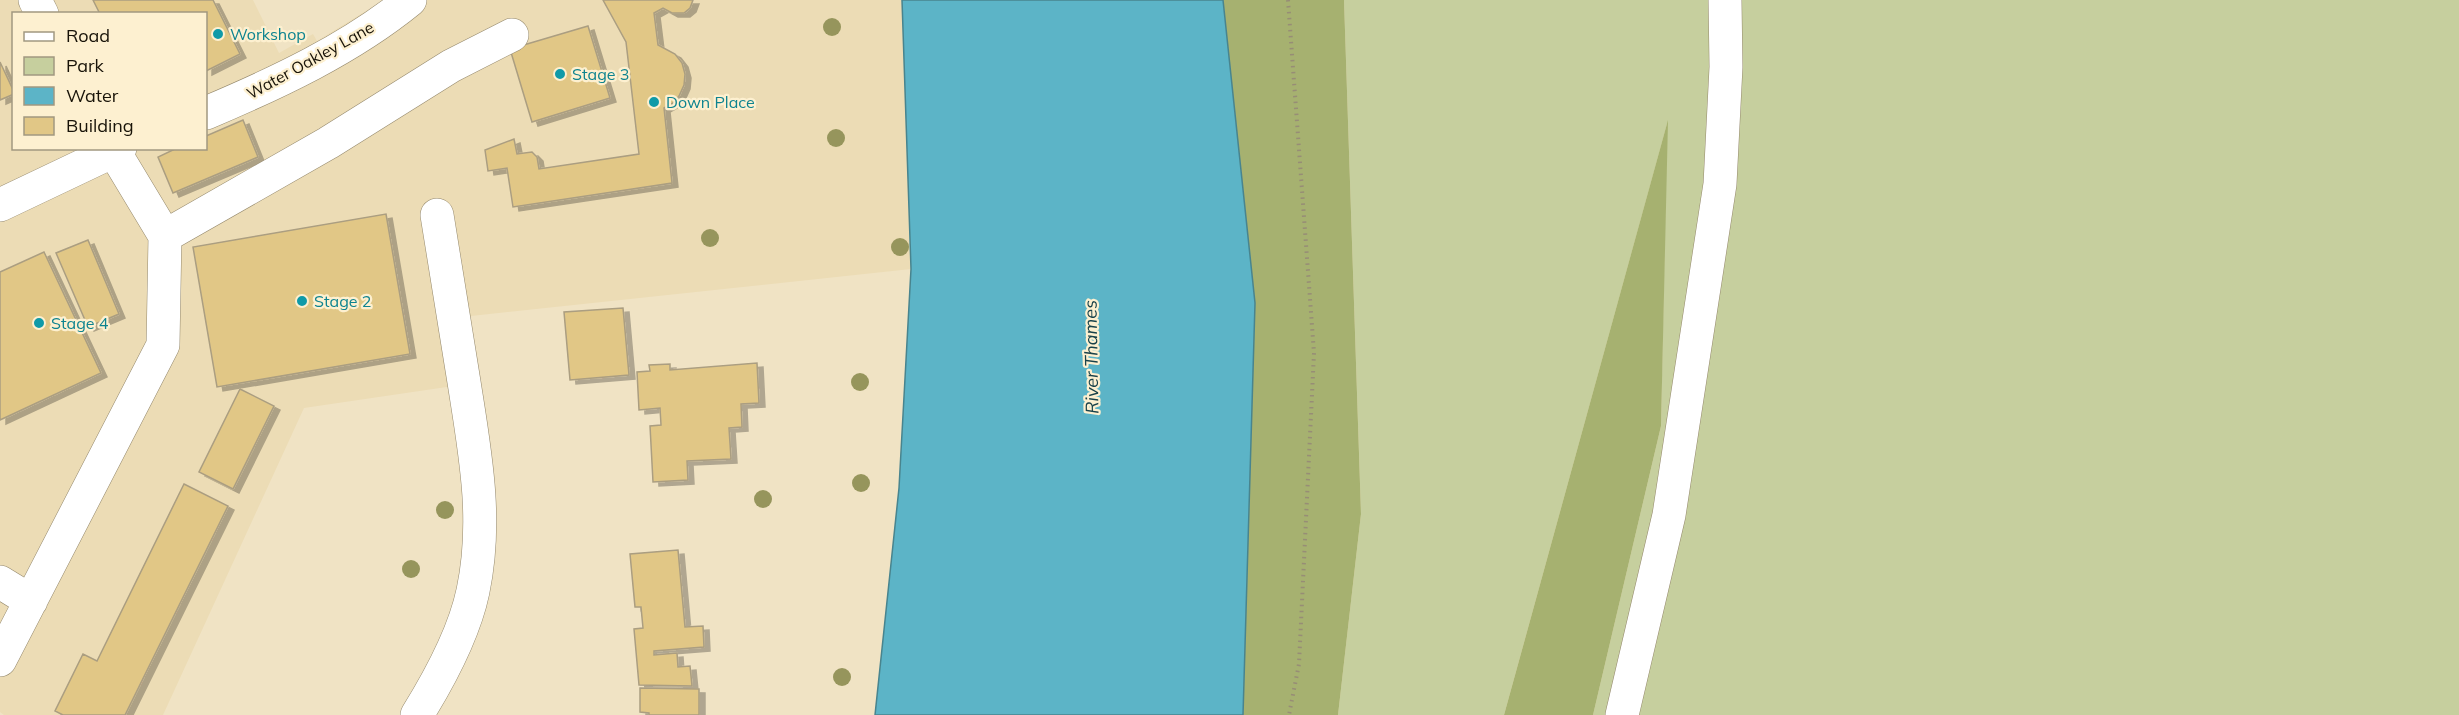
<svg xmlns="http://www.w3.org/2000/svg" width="2459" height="715" viewBox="0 0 2459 715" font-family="Mulish,sans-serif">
  <defs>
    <filter id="shadow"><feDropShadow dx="6" dy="4" stdDeviation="0" flood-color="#0004"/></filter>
  </defs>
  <rect width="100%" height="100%" fill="#f0e3c4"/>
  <path fill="#ecdcb5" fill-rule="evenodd" d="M0,0H253L279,53L313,34L317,41L384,0H902L911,269L471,316L474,383L304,408L163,715H4L0,712ZM14,14H206V148H14Z"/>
  <path fill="#c6cf9e" d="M1344,0H2459V715H1593L1661,426L1667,124L1504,715H1338L1361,514Z"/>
  <path fill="#a6b170" d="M1223,0H1344L1361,514L1338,715H1243L1255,303Z
    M1668,120L1661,426L1593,715H1504Z"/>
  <path fill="#5cb4c7" stroke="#48848e" stroke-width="1.5" d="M902,0H1223L1255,303L1243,715H875L899,488L911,269Z"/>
  <path fill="#e1c786" stroke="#ab9e81" stroke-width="1.5" filter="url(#shadow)" d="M93,0H213L240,54L206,71V14H100Z
    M603,0H693L690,8L684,13H672L663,8L654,13L658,45L675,54L682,63L685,74L684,85L679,96L673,103L664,108L672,183L513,207L507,168L488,171L485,150L514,139L517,154L532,152L537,157L539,169L639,154L626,42Z
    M588,26L610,98L532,122L510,49Z
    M0,62L14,92V94L0,100Z
    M243,120L258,157L173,193L158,157L177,148H206V136Z
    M386,214L410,354L217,387L193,247Z
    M88,240L119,314L88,327L56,253Z
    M44,252L101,373L0,420V272Z
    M623,308L629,375L570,380L564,312Z
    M757,363L759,403L741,404L742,427L729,428L731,459L687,461L688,480L653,482L650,426L661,425L660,408L639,410L637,372L650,371L649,365L670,364V370Z
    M240,389L274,406L233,489L199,472Z
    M184,484L228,506L125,715H63L55,711L83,654L97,661Z
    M678,550L685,627L703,626L704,647L654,651V655L677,653L678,667L690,666L692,686L639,685L634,629L643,628L641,607H635L630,554Z
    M640,688L699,689V715H649V713L640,712Z"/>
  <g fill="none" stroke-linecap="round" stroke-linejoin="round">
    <g stroke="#94886c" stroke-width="34">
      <path id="minor" d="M35,0L42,14
        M206,113C277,83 350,49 410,0
        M112,148L165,236
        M0,205L120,148
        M0,582L31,601
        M0,660L163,345L165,236L328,143L451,66L512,35
        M417,715C440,678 464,634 473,591C488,520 475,452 464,382C455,326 446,270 437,215
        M1622,715L1669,515L1720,184L1726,67L1725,0"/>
    </g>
    <path stroke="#978d76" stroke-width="4" stroke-dasharray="1.5 4.5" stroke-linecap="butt" d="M1288,0L1314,353L1299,664L1289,715"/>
    <use href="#minor" stroke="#fff" stroke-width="33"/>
  </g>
  <g fill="#96955c">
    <circle cx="832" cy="27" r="9"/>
    <circle cx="836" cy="138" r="9"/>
    <circle cx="710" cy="238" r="9"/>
    <circle cx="900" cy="247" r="9"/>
    <circle cx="860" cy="382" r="9"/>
    <circle cx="861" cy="483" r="9"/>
    <circle cx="763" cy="499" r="9"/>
    <circle cx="445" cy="510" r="9"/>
    <circle cx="411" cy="569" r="9"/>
    <circle cx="842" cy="677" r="9"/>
  </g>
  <g fill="#0f9aa8" stroke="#fdf0d0" stroke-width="2">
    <circle cx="218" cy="34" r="6"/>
    <circle cx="560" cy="74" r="6"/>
    <circle cx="654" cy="102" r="6"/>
    <circle cx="302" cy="301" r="6"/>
    <circle cx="39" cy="323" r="6"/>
  </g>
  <g text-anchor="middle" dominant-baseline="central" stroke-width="4.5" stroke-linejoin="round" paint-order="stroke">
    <g font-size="16" fill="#0d838f" stroke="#fdf0d0" text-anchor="start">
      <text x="230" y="34">Workshop</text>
      <text x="572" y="74">Stage 3</text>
      <text x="666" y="102">Down Place</text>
      <text x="314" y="301">Stage 2</text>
      <text x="51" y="323">Stage 4</text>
    </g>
    <g font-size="16" fill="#181308" stroke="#fdf0d0">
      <text transform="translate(310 60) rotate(-29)">Water Oakley Lane</text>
    </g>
    <g font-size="18" font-style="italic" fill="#19424a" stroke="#fdf0d0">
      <text transform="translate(1091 357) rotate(-91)">River Thames</text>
    </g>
  </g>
  <rect x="12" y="12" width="195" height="138" fill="#fdf0d0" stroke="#a19880" stroke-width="1.5"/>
  <rect x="24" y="32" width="30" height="9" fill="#ffffff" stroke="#a19880" stroke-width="1.5"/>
  <text x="66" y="42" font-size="18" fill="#181308">Road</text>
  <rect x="24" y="57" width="30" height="18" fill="#c6cf9e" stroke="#a19880" stroke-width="1.5"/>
  <text x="66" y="72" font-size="18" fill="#181308">Park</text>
  <rect x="24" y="87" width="30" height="18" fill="#5cb4c7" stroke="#a19880" stroke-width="1.5"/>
  <text x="66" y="102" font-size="18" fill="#181308">Water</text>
  <rect x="24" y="117" width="30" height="18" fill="#e1c786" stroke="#a19880" stroke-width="1.5"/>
  <text x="66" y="132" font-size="18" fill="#181308">Building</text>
</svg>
